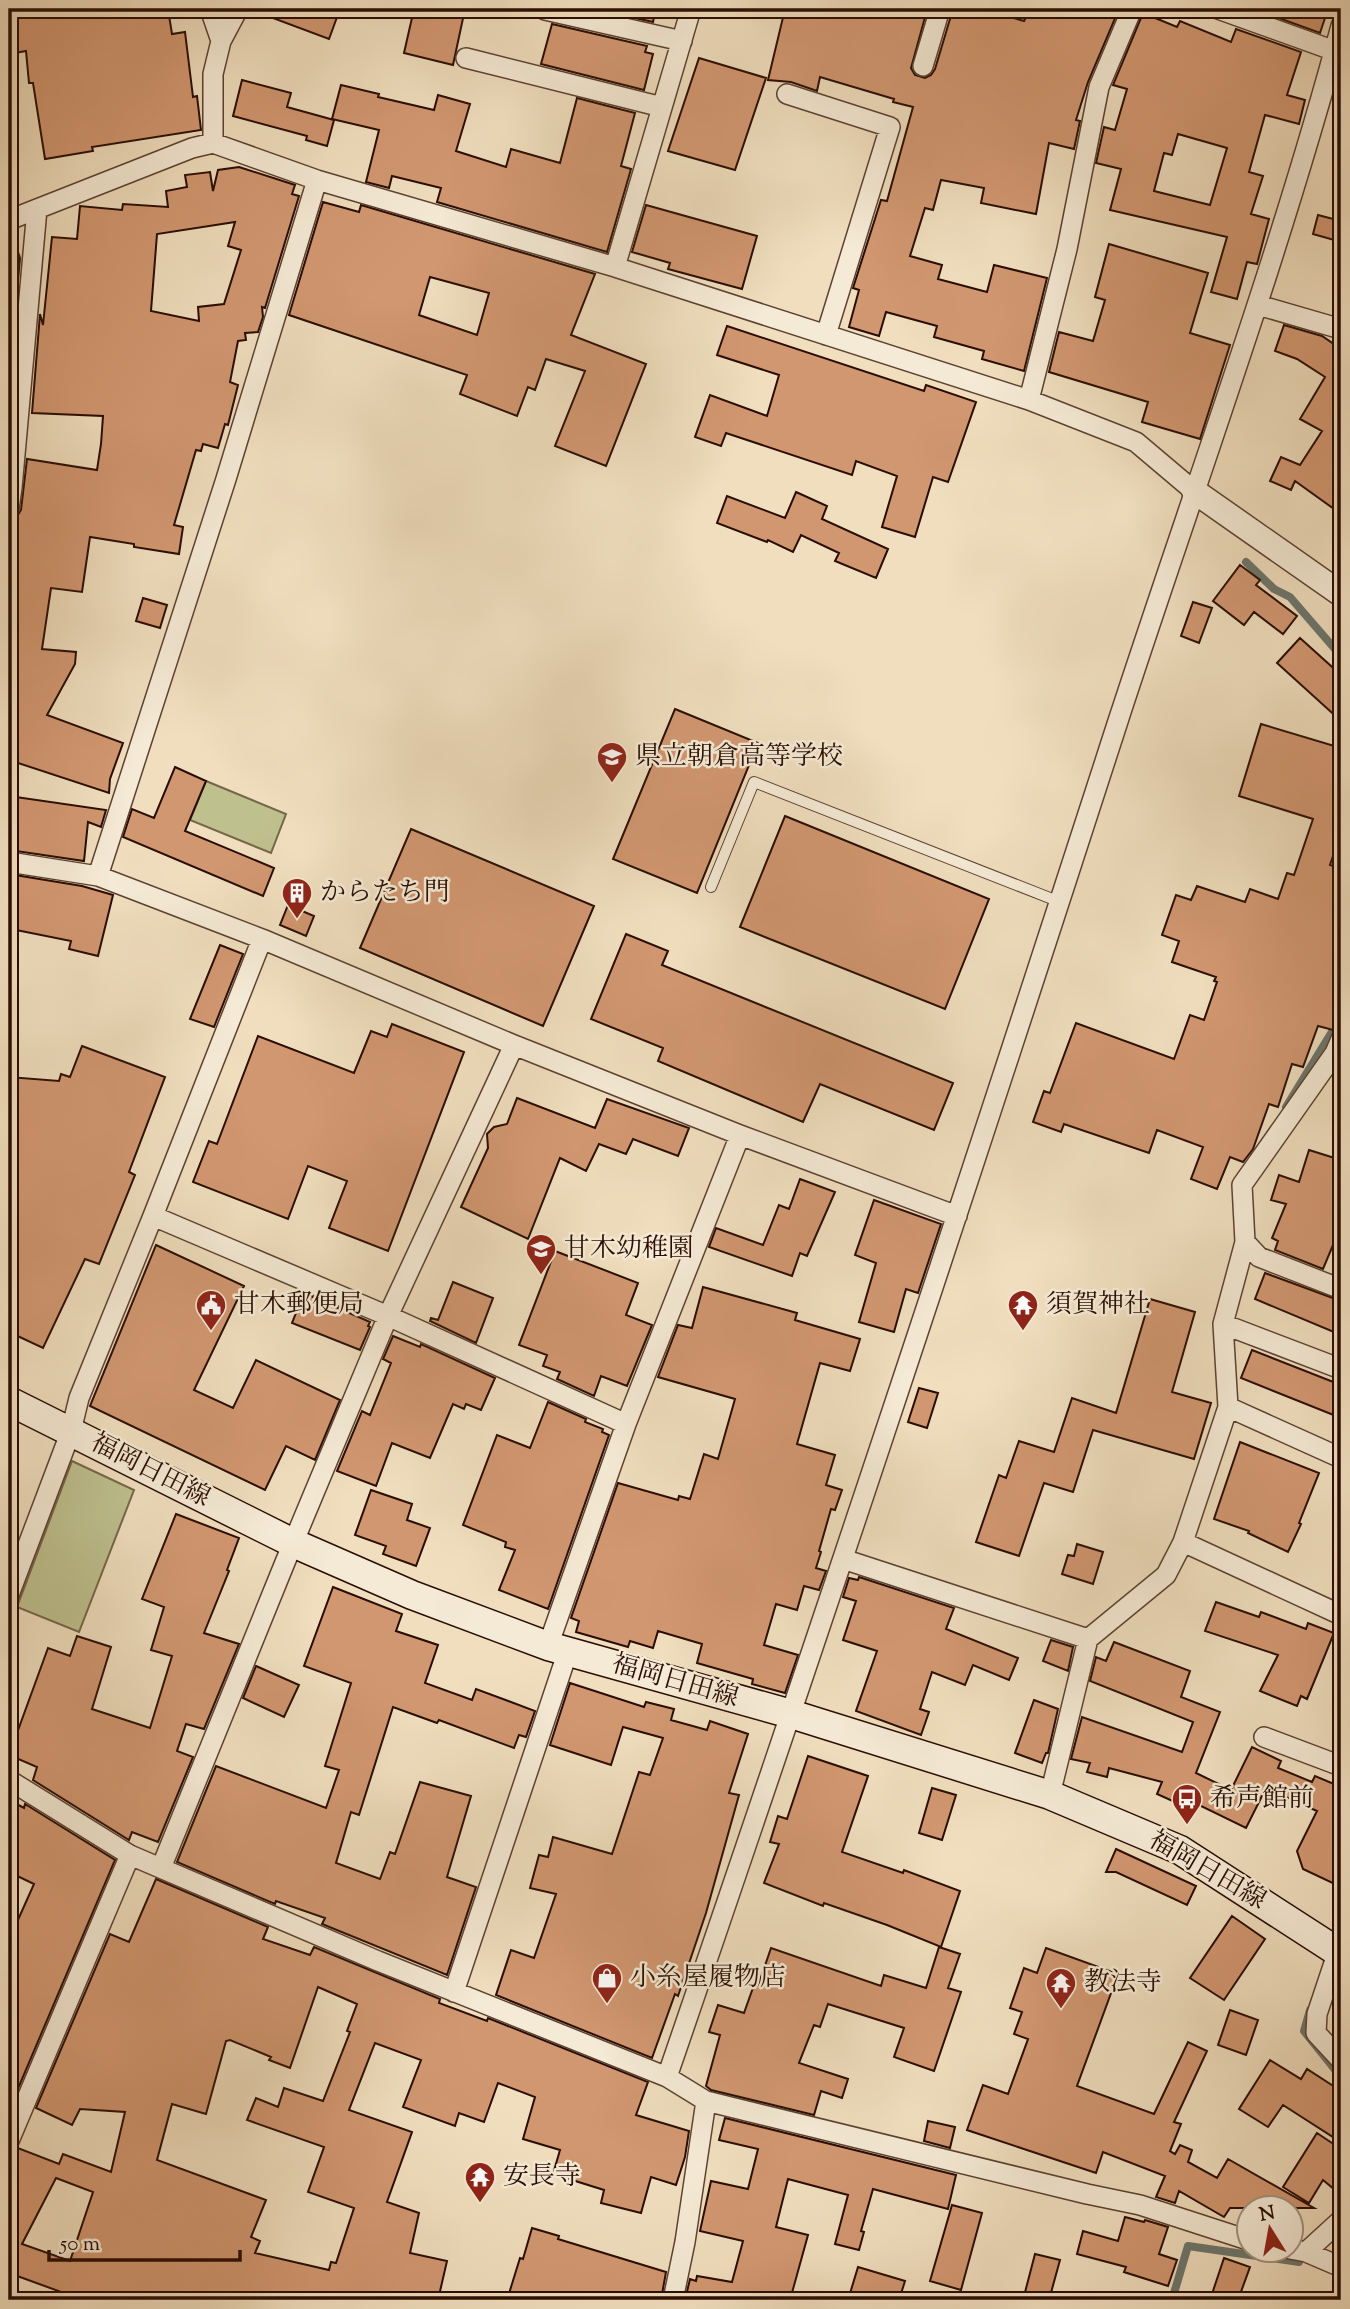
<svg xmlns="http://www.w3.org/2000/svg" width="1350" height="2309" viewBox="0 0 1350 2309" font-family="'Sorts Mill Goudy','Noto Serif JP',serif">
  <rect width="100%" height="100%" fill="#f0debe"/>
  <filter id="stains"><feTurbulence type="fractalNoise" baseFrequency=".00286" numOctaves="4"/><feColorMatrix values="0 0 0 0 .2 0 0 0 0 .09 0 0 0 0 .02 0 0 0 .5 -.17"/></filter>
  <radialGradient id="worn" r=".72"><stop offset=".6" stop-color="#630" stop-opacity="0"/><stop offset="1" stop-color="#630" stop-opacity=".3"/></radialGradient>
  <path fill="#bec08e" stroke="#746648" stroke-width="2" d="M206,781L286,814L271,853L190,820Z
    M72,1461L134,1490L79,1632L17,1607Z"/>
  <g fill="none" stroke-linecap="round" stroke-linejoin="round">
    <path stroke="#6d766d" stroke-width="8" d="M1246,562L1274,589L1290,597L1341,656
      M1286,1107L1341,1017
      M1310,2010L1304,2031L1341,2077
      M1172,2300L1188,2246L1299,2262"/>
  </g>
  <path fill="#d19771" stroke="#2a0d02" stroke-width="2" fill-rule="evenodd" d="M9,9H168L172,34L185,32L193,97L197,96L201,130L92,147L93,151L45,159L33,83H29L26,51L9,54Z
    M255,9H340L329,39L254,11Z
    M414,9H465L453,65L404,53Z
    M595,9H656L653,22Z
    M785,9L927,10L911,68L915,75L925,78L931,75L935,69L953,9H981L1024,21L1030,9H1119L1088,82L1076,120L1080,121L1074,149L1049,143L1036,214L981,203L984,188L941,180L933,210L925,208L910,256L942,265L938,279L987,292L994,265L1047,278L1024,371L982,359L984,351L934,337L937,326L886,312L879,336L849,327L859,290L853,288L881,200L887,201L913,107L893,102L894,99L820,77L817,91L791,82L768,80Z
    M1254,9H1328L1320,33Z
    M1143,13L1177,27L1180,21L1231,42L1236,29L1301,52L1287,95L1305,100L1299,124L1265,115L1249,172L1263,176L1251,214L1269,219L1257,264L1247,262L1237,299L1211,292L1227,237L1110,210L1121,169L1096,163L1104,127L1115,130L1127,89L1113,85ZM1178,134L1227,148L1210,205L1154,191L1164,153L1172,155Z
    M552,24L647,46L645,52L653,54L644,90L541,64Z
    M699,58L766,78L735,170L668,151Z
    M242,80L291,93L287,107L334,120L327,146L306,140L307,136L233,116Z
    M341,85L379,94L378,97L434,110L438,95L470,104L456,151L506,167L511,149L560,163L577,98L635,113L621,166L631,169L607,252L437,202L441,188L392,176L389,188L366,182L379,130L332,119Z
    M239,167L295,185L292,194L299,196L265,308L262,307L263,317L258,332L245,333L246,340L238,341L230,382L238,385L228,425L225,424L218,448L203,444L201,451L196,450L174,525L183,527L179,554L134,547V544L90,537L82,592L51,588L42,649L76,652L75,664L47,715L123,743L110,779L109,793L9,760V574L16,518L21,510L27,459L97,470L101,444L103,416L32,413L40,314L43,325L52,237L77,239L80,206L122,210L123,204L168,207L166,191L187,187L185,175L210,172L213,191L218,170ZM235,222L228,246L241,250L224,304L198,307L199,321L151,311L157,234Z
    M323,202L359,212L361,205L595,274L571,335L646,364L606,466L555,446L585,371L546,359L535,390L528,387L517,416L460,394L467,375L289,315ZM430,277L489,293L477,335L419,315Z
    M646,205L757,236L742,289L668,269L670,263L632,252Z
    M1318,215L1341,221V242L1313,234Z
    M9,234H12L20,258L14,326L9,325Z
    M1109,244L1208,273L1190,333L1230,345L1200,439L1142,422L1148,402L1049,372L1059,332L1093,341L1105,300L1095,297Z
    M1284,325L1322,336L1341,349V514L1295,481L1291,490L1270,481L1281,457L1300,465L1322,431L1300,419L1325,377L1297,359L1275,351Z
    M727,326L924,391L926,385L976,402L948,482L933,477L915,537L882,527L897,476L856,461L852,475L726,433L721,446L695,437L710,395L767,416L779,375L717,355Z
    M796,492L827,506L822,519L888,549L876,578L835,561L839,553L801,535L793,552L768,540L767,542L717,523L727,496L785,518Z
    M1240,565L1260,580L1256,585L1297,616L1283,634L1254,612L1244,625L1213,601Z
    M143,598L167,605L160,628L136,621Z
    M1193,602L1212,608L1199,643L1181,636Z
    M1300,638L1341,675V721L1277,663Z
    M675,709L758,743L697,893L613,859Z
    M1261,724L1341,748V833L1330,865L1341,869V1027L1333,1030L1318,1026L1303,1067L1292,1064L1278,1107L1269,1104L1253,1149L1243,1162L1230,1157L1217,1189L1191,1179L1203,1147L1157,1130L1149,1153L1064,1124L1061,1132L1033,1122L1044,1091L1050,1093L1076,1023L1174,1059L1190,1015L1204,1020L1217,982L1214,981L1216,977L1172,962L1179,941L1162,935L1176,895L1191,900L1197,886L1245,902L1250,889L1278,899L1287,873L1294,875L1313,819L1239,796Z
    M175,767L206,781L185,831L274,868L263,896L123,837L132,809L154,818Z
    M9,796L106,810L101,827L88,822L84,861L9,850Z
    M785,816L989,899L945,1009L740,927Z
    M411,829L594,906L543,1026L360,948Z
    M9,874L82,886L113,895L98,956L69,949L71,941L11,929L16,903L9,902Z
    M288,905L314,916L306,936L280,925Z
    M626,934L668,951L662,965L953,1083L934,1130L820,1084L803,1122L658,1061L663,1048L591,1019Z
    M220,945L243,954L214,1027L190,1019Z
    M392,1024L464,1052L388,1251L329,1228L347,1181L308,1166L288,1219L193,1182L209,1141L217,1144L258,1036L354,1073L371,1031L387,1037Z
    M82,1046L165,1077L129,1172L135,1175L99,1264L85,1259L43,1348L9,1332V1158L17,1136H9V1077L59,1081L61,1074L70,1077Z
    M517,1098L595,1128L607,1099L689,1128L678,1156L633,1139L626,1154L599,1144L586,1171L560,1158L528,1239L461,1207L488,1148L487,1134L494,1127L507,1124Z
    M1309,1150L1341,1160V1226L1323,1269L1275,1250L1278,1241L1272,1238L1286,1204L1271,1200L1279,1175L1299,1182Z
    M800,1179L835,1192L807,1256L800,1253L792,1276L709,1247L716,1228L763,1245L779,1205L789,1209Z
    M874,1200L941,1224L918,1293L906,1289L894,1332L859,1322L876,1263L855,1255Z
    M156,1245L244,1286L194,1390L233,1408L256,1360L340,1400L315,1460L286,1446L265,1490L90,1406Z
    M555,1251L638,1283L626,1315L652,1325L627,1386L601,1376L594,1396L557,1379L560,1372L543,1366L547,1355L519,1345Z
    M1265,1273L1341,1301V1335L1255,1299Z
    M453,1282L493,1298L476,1343L430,1321L431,1318L438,1320Z
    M703,1287L797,1313L795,1320L860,1339L850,1371L820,1363L797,1444L835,1455L826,1485L842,1490L835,1510L831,1509L819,1551L821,1552L816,1568L826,1571L819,1590L804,1586L797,1610L776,1604L764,1645L798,1655L785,1693L752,1684L753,1679L697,1663L702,1644L658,1631L653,1648L630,1641L628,1647L576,1632L579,1621L571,1618L618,1483L678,1500L679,1496L690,1499L704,1454L718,1459L735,1399L658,1377L678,1325L692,1328Z
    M304,1293L370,1322L368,1326L370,1327L360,1350L292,1323Z
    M1150,1299L1195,1312L1172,1392L1211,1403L1194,1459L1093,1430L1073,1492L1044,1483L1019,1556L976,1542L999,1475L1006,1478L1019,1441L1054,1452L1072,1398L1116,1413Z
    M393,1336L420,1347L421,1344L495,1378L481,1410L466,1404L464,1409L453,1404L430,1458L392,1443L376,1486L337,1471L362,1411L370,1415L391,1363L383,1359Z
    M1252,1350L1341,1385V1418L1241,1378Z
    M919,1388L938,1393L927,1428L908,1422Z
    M548,1402L586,1419L585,1422L603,1429L602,1432L609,1435L548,1609L499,1590L515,1550L505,1547L506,1542L463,1525L497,1435L530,1448Z
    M1240,1442L1319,1473L1299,1523L1301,1524L1288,1552L1248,1533L1249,1531L1214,1519Z
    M371,1490L412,1504L407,1520L430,1528L416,1566L383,1554L386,1546L355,1535Z
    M176,1514L239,1538L227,1570L229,1571L204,1633L239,1644L204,1729L186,1724L177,1751L193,1757L158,1842L132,1832L129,1840L33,1780L37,1767L9,1755L48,1648L70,1656L77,1636L111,1647L92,1709L150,1728L172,1656L151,1650L164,1607L142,1599Z
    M1077,1544L1103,1552L1093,1584L1062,1574L1068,1555L1074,1556Z
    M859,1577L954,1608L946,1629L1018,1658L1009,1680L973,1665L965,1685L932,1672L920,1709L929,1712L921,1735L856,1711L877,1651L843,1640L856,1601L843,1597L849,1578L858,1580Z
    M333,1587L402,1614L396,1631L438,1645L425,1683L472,1700L476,1689L535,1711L526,1737L519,1735L514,1748L439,1720L437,1723L393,1707L359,1815L351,1812L336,1863L380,1879L390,1852L395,1854L420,1782L471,1796L447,1877L476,1887L447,1975L322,1924L325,1918L276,1901L275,1904L177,1862L216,1766L326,1808L339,1770L325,1766L351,1683L304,1666Z
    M1216,1602L1259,1617L1261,1612L1306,1629L1308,1623L1334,1633L1307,1699L1301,1696L1297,1706L1260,1691L1278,1655L1205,1631Z
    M1051,1640L1073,1647L1068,1671L1043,1661Z
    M1114,1642L1190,1671L1181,1697L1220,1712L1196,1773L1231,1790L1252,1747L1281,1761L1278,1768L1312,1782L1315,1776L1341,1787V1887L1303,1869L1297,1851L1317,1811L1266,1788L1246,1828L1191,1801L1188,1808L1157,1794L1162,1782L1109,1768L1107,1777L1087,1772L1090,1763L1071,1759L1082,1717L1182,1752L1193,1722L1090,1681L1096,1657L1106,1661Z
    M256,1666L299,1685L284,1717L243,1698Z
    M570,1683L644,1707L646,1702L674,1709L671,1720L707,1730L710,1721L748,1734L729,1793L739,1795L706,1913L678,1996L675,1994L652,2058L496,1995L511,1950L534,1958L556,1894L530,1888L539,1855L548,1857L553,1837L612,1854L639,1772L650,1775L663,1738L623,1727L611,1765L550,1745Z
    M1034,1700L1058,1709L1048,1753H1046L1042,1763L1015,1753Z
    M808,1756L868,1776L842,1852L903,1873L904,1870L960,1891L941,1947L887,1925L824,1903L823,1906L764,1883L779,1844L770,1842L778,1816L787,1819Z
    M932,1788L956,1795L942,1840L919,1833Z
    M9,1800L24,1808L25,1804L115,1860L14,2098L9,2095V1940L34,1884L9,1872Z
    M1116,1849L1196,1886L1187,1905L1116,1872H1106Z
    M156,1879L268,1927L263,1939L310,1955L314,1947L440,1999L439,2003L487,2021L488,2018L648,2082L636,2115L689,2131L685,2157L676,2185L651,2177L641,2213L601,2203L604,2190L553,2174L560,2150L523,2139L535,2097L498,2083L484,2122L459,2113L455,2126L403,2107L421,2060L375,2043L349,2110L412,2132L387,2202L419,2213L410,2253L447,2261L438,2300H83L9,2273V2153L18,2148L59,2164L63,2154L111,2172L125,2112L80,2109L72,2125L36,2108L110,1934L129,1942ZM318,1987L357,2004L347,2031L350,2032L323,2101L284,2088L278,2107L256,2098L247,2120L324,2147L308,2192L354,2208L336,2263L331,2262L329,2270L255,2253L260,2241L251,2237L266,2200L157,2160L172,2104L206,2114L226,2041L230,2040L271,2057L269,2060L290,2068ZM56,2178L93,2192L70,2261L22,2244Z
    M1232,1916L1265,1939L1224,2000L1190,1978Z
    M939,1947L960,1954L948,1988L961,1992L934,2071L894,2057L904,2028L828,2004L820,2027L814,2025L799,2063L848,2079L842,2098L821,2091L814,2115L711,2090L706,2086L720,2035L709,2032L718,2005L744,2013L754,1985L758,1986L771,1948L881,1986L884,1975L926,1988Z
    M1046,1948L1118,1974L1077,2086L1154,2114L1188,2042L1207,2051L1174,2122L1181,2124L1170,2151L1175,2154L1180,2145L1192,2150L1188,2162L1217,2178L1228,2159L1314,2208H1230L1224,2217L1179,2191L1175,2203L1156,2197L1165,2176L1103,2152L1096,2173L967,2130L983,2085L1008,2094L1028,2039L1014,2034L1022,2012L1010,2008L1024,1968L1037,1973Z
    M1230,2010L1258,2020L1246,2055L1218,2045Z
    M1270,2060L1301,2079L1307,2069L1341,2091V2124L1333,2137L1283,2105L1268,2127L1239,2109Z
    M725,2118L956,2175L948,2209L873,2189L861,2231L864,2232L859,2250L835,2244L848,2195L788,2179L776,2227L808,2235L790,2300H685L690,2279L696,2281L697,2276L732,2282L743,2241L700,2231L711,2181L748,2189L758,2149L719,2140Z
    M928,2121L955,2127L950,2148L924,2141Z
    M1317,2133L1341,2149L1334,2163L1341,2169V2195L1323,2180L1309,2203L1283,2187Z
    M952,2205L982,2213L961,2290L930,2281Z
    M1125,2217L1144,2222L1145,2220L1168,2227L1159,2254L1177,2260L1168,2286L1124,2272L1126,2267L1077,2254L1083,2231L1118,2241Z
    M532,2228L559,2236L558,2239L666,2272L661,2300H507L520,2258L523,2259Z
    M1035,2254L1060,2260L1049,2300H1023Z
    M1224,2258L1250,2267L1238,2300H1210Z
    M858,2267L905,2281L899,2300H848Z"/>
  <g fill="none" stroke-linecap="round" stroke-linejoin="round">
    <g stroke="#5c4131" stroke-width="12">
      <path id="service" d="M711,887L754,782L1060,902"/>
    </g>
    <g stroke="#5c4131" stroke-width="22">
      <path id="minor" d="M210,9L221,41L213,74V143
        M1218,9L1335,51
        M545,10L682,41
        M221,41L238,9
        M466,58L662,107
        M923,66L940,9
        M787,94L890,127L826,335
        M9,220L192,148L213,143L317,180L615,267L1029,400L1136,442L1194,491
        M615,267L691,9
        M1258,305L1341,329
        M1029,400L1067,249L1099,87L1132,9
        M9,508L12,488L37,209
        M9,862L98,876L262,939L514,1045L740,1135L957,1216
        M98,876L226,479L317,180
        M153,1216L388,1316L626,1424
        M1245,1242L1259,1257L1341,1289
        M1223,1324L1341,1369
        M1228,1407L1341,1458
        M1183,1542L1341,1615
        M843,1559L1088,1639
        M9,1595L71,1431L79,1398L153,1216L262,939
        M548,1646L626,1424L740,1135
        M1264,1737L1341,1766
        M9,1780L130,1855L378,1961L667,2077L706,2101L1087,2194L1140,2205L1248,2240
        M1050,1795L1088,1639L1166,1575L1183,1542L1228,1407L1223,1324L1245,1242L1242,1185L1335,1053L1341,1039
        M161,1868L286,1560L388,1316L514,1045
        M1341,1942L1317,2014L1316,2033L1341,2060
        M454,1992L568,1651
        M667,2077C822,1626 972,1173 1119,718C1194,488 1278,260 1341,26
        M9,2141L130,1855
        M1290,2249L1306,2252L1341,2267
        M1306,2252L1341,2220
        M9,2299L13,2300
        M673,2300L685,2242L706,2101"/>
    </g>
    <g stroke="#5c4131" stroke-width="27">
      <path id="tertiary" d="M1194,491L1341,594"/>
    </g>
    <g stroke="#2a0d02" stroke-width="31">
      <path id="secondary" d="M9,1401L293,1543L412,1595L548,1646L791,1714L1050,1795L1180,1850L1341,1954"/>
    </g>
    <use href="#service" stroke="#f5ead5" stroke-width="10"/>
    <use href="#minor" stroke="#f5ead5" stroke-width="19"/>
    <use href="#tertiary" stroke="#f5ead5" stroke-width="24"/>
    <use href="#secondary" stroke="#f5ead5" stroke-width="28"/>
  </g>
  <defs>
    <g id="school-pin" transform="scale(1.575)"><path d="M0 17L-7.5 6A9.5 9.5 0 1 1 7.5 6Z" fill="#8f2418" stroke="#f5ead5"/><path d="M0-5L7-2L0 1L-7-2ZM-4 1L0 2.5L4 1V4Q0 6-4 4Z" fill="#fff"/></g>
    <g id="building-pin" transform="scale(1.575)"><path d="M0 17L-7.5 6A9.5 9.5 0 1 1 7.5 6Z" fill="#8f2418" stroke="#f5ead5"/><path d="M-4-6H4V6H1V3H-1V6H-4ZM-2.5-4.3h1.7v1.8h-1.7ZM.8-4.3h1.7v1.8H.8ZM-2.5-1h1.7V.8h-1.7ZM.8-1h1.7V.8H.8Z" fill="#fff"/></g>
    <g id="civic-pin" transform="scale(1.575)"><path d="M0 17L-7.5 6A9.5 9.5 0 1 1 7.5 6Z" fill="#8f2418" stroke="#f5ead5"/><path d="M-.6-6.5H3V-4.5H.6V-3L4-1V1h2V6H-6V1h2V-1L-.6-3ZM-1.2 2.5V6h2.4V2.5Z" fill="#fff"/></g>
    <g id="temple-pin" transform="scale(1.575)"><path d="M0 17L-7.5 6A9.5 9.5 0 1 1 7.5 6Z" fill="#8f2418" stroke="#f5ead5"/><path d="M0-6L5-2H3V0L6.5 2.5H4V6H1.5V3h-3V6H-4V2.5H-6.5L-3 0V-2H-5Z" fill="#fff"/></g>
    <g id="bus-pin" transform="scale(1.575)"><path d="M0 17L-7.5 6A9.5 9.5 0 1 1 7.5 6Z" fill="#8f2418" stroke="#f5ead5"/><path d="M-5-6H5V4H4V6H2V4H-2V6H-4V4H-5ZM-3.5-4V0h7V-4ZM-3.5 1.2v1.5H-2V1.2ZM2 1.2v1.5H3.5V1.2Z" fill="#fff"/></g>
    <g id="shop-pin" transform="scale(1.575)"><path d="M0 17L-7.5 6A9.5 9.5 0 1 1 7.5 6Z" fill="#8f2418" stroke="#f5ead5"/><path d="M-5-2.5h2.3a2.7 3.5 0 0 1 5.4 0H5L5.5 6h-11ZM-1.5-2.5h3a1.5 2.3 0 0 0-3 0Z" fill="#fff"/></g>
  </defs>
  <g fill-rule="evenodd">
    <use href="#school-pin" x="612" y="757"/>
    <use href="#building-pin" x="297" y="893"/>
    <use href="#school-pin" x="541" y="1249"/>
    <use href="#civic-pin" x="211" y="1305"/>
    <use href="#temple-pin" x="1023" y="1305"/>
    <use href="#bus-pin" x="1187" y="1799"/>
    <use href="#shop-pin" x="607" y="1978"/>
    <use href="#temple-pin" x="1061" y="1983"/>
    <use href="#temple-pin" x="480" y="2177"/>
  </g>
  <g text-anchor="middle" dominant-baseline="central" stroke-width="5" stroke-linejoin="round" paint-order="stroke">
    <g font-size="26" fill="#2a0d02" stroke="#f5ead5" text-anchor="start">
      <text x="635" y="757">県立朝倉高等学校</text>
      <text x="320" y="893">からたち門</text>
      <text x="564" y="1249">甘木幼稚園</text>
      <text x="234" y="1305">甘木郵便局</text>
      <text x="1046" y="1305">須賀神社</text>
      <text x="1210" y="1799">希声館前</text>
      <text x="630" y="1978">小糸屋履物店</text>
      <text x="1084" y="1983">教法寺</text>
      <text x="503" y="2177">安長寺</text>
    </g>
    <g font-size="26" fill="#2a0d02" stroke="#f5ead5">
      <text transform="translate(150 1471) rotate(27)">福岡日田線</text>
      <text transform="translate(675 1682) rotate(16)">福岡日田線</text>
      <text transform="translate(1207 1871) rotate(30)">福岡日田線</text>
    </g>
  </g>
  <rect width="1350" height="2309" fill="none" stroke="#f0debe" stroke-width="35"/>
  <rect x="10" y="10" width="1329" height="2288" fill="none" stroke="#2a0d02" stroke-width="3.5"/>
  <rect x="18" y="18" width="1315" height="2274" fill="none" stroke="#2a0d02" stroke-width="2"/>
  <g transform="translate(1270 2229) rotate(349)"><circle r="33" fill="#f5ead5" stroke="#a49281" stroke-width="2"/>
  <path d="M0-5L12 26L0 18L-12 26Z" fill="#8f2418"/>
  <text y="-10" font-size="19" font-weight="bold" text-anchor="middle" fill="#2a0d02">N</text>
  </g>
  <path d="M49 2250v10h191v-10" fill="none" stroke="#2a0d02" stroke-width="3.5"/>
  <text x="60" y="2250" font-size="21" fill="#2a0d02" stroke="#f5ead5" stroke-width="5" paint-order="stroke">50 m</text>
  <rect width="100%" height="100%" filter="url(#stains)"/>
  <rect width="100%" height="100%" fill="url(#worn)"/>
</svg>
